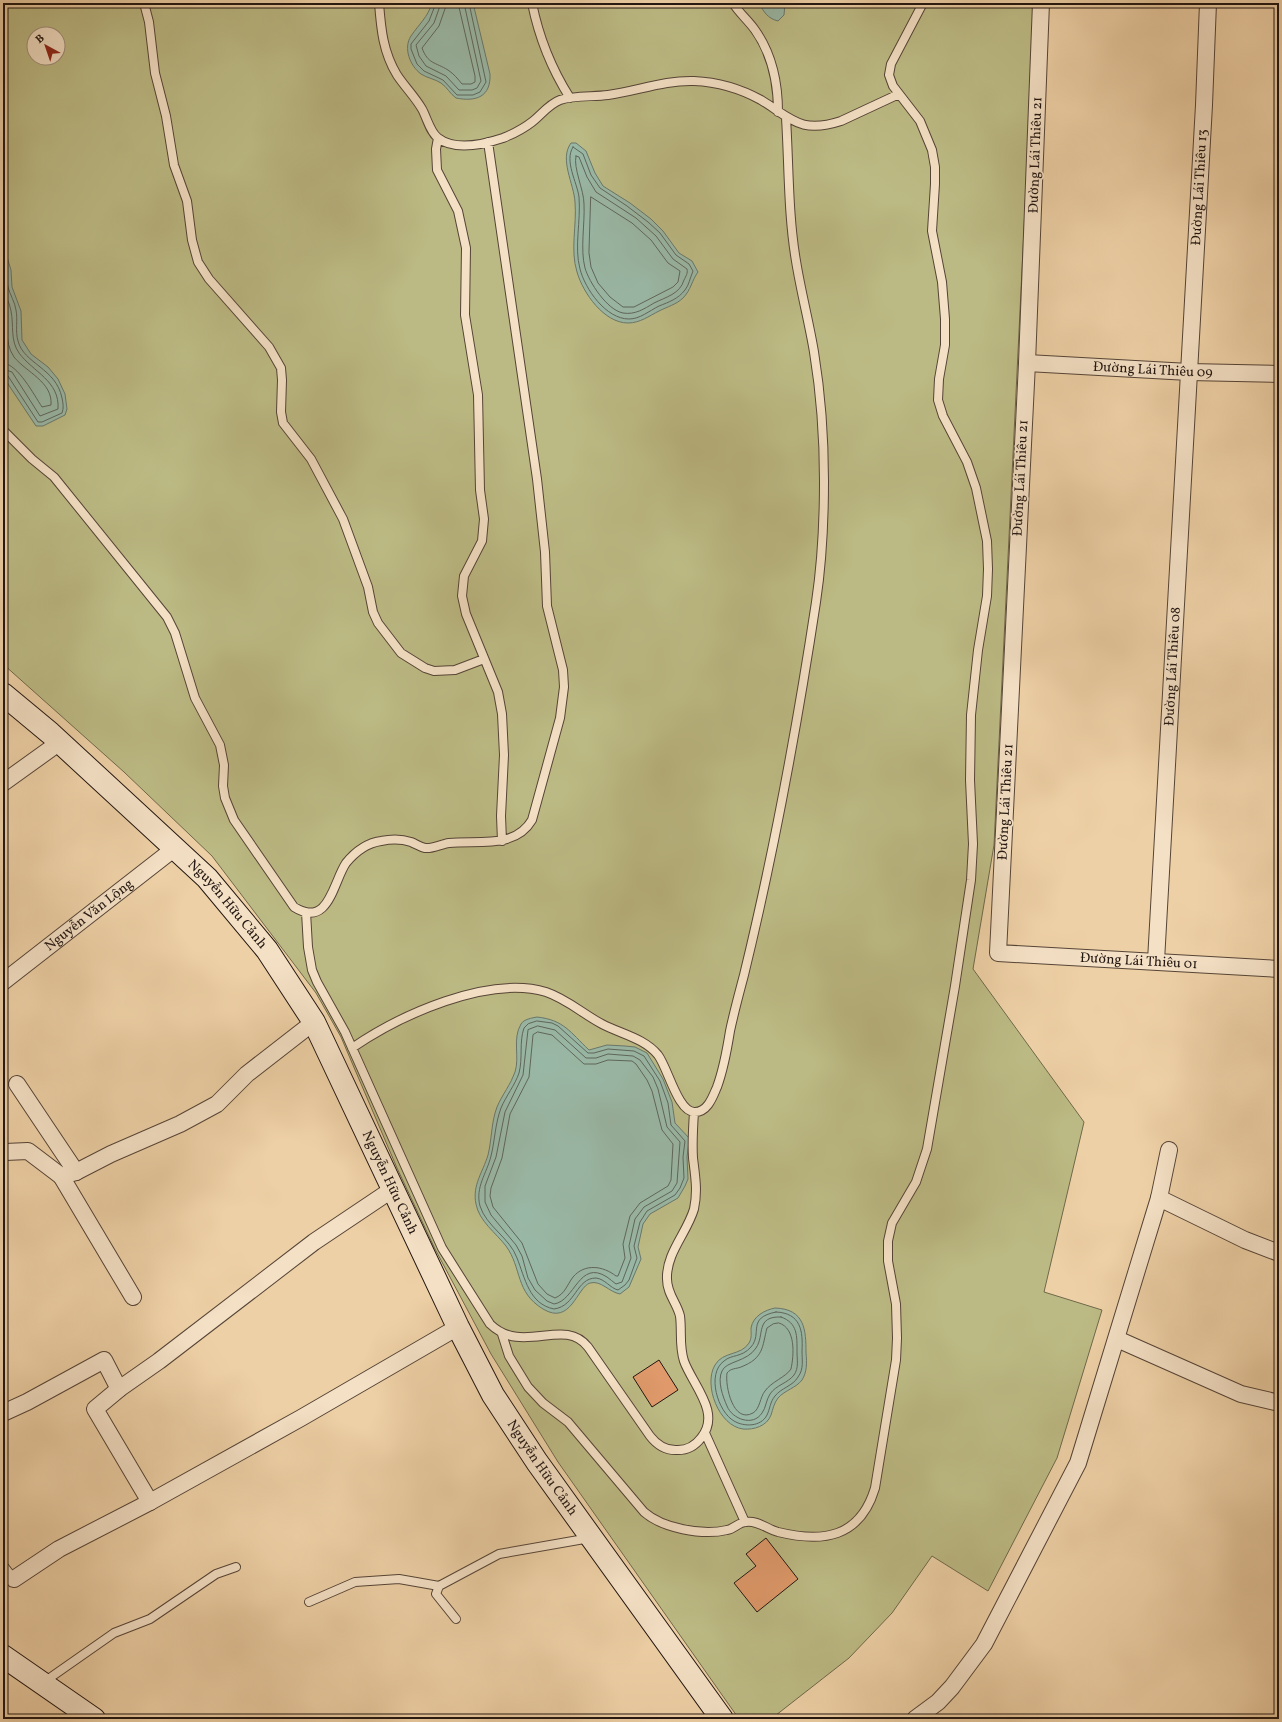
<svg xmlns="http://www.w3.org/2000/svg" width="1282" height="1722" viewBox="0 0 1282 1722" font-family="Vollkorn,serif">
  <rect width="100%" height="100%" fill="#eed0a6"/>
  <filter id="stains"><feTurbulence type="fractalNoise" baseFrequency=".005" numOctaves="4"/><feColorMatrix values="0 0 0 0 .2 0 0 0 0 .09 0 0 0 0 .02 0 0 0 .5 -.17"/></filter>
  <radialGradient id="worn" r=".72"><stop offset=".6" stop-color="#630" stop-opacity="0"/><stop offset="1" stop-color="#630" stop-opacity=".3"/></radialGradient>
  <path fill="#bcba84" stroke="#6f684a" fill-rule="evenodd" d="M3,3H1035L994,845L973,969L1084,1122L1044,1292L1102,1310L1057,1458L988,1591L932,1556L892,1613L849,1658L771,1719H739L558,1462L491,1354L435,1249L397,1168L341,1037L316,993L212,856L124,772L3,664ZM34,34H58V58H34Z"/>
  <path fill="#99b7a5" stroke="#69776a" d="M432,3H473L490,74C491,97 476,102 456,98C450,94 447,87 441,83C435,79 427,78 421,74C410,66 403,48 411,36C419,24 428,17 432,3Z
    M759,3H785L784,15L778,21C767,18 764,12 759,3Z
    M571,143H576L586,151L595,173L603,186L630,203L651,219L663,231L679,253L692,261L698,272C692,280 691,290 683,298C677,304 667,307 659,311C649,316 640,323 628,323C604,323 583,293 577,272C570,250 577,225 575,202C574,184 559,159 571,143Z
    M3,244L11,270L12,287L21,311L22,340L31,354L48,367L58,379L65,394L67,409L65,415L43,426H36L8,384L3,374Z
    M537,1017C564,1020 570,1032 589,1050L607,1045L625,1046L635,1047L647,1053L663,1079L672,1102L675,1123L689,1138V1141L687,1157L688,1179L685,1186L678,1198L650,1214L643,1224L638,1247L641,1259L629,1287L620,1294C609,1292 601,1280 590,1283C577,1287 571,1326 543,1309C515,1292 522,1268 506,1246C496,1233 479,1221 476,1204C472,1185 483,1172 488,1155C492,1139 491,1123 497,1107C502,1095 511,1084 515,1072C520,1057 512,1039 521,1024C524,1019 532,1018 537,1017Z
    M775,1308C805,1309 806,1330 806,1353C807,1363 807,1372 802,1380C796,1388 785,1390 778,1398C774,1403 773,1409 771,1415C767,1426 754,1430 743,1429C719,1426 703,1385 715,1365C723,1351 741,1356 749,1343C752,1338 751,1333 751,1328C753,1316 765,1310 775,1308Z"/>
  <g fill="none" stroke-linecap="round" stroke-linejoin="round">
    <path stroke="#5e665b" stroke-width="1" d="M436,3L429,21L411,44V49L417,64L424,71L443,80L457,95H473L480,92L486,82L469,3
      M441,3L434,23L416,45L419,56L426,66L446,76L459,90H472L477,88L481,81L464,3
      M447,3L439,26L422,48C428,64 435,62 448,70C454,74 458,79 462,84H471L475,82V76L458,3
      M573,147L583,154L591,175L600,188L627,206L648,222L660,233L676,255L689,264L693,271C690,278 689,285 685,290C678,299 669,302 659,306C649,311 640,319 629,319C606,319 585,289 580,269C574,247 581,221 579,197C577,182 564,161 573,147Z
      M576,156L579,157L587,177L596,192L636,218L656,236L673,259L687,269C688,273 686,276 684,280C680,294 666,297 654,303C644,309 635,315 623,313C607,310 589,282 585,268C580,249 585,224 584,204C584,190 573,168 576,156Z
      M591,197L632,223L651,240L668,263L680,271L678,282L673,287L634,307H623L610,297L598,283L591,267L589,253Z
      M3,254C7,266 6,276 8,287C10,295 15,302 16,310C18,320 15,331 18,341C24,364 56,368 62,398C63,403 64,408 62,413L42,422H38L8,376L3,374
      M3,288C5,296 10,303 11,311C14,326 10,340 19,353C33,372 60,381 58,409L40,416L12,372L3,369
      M3,306C10,323 3,341 14,357C26,372 53,382 51,405L42,407C34,395 18,364 3,363
      M537,1021L552,1023L558,1026L588,1053H594L608,1049L634,1051L644,1056L660,1081L668,1103L671,1125L685,1141L683,1157L684,1178L680,1188L675,1195L647,1211L640,1222L634,1246L637,1258L629,1280L625,1285L618,1290C610,1288 605,1279 596,1278C576,1278 576,1306 554,1309C529,1304 525,1278 517,1258C510,1238 486,1226 480,1206C475,1187 487,1173 491,1156C495,1140 495,1124 501,1108C506,1096 515,1085 519,1073C523,1058 519,1042 524,1028L528,1024Z
      M538,1026L555,1030L586,1058H596L608,1054L633,1056L640,1060L653,1077L658,1089L667,1127L680,1142L677,1183L672,1191L644,1207L635,1219L629,1246L631,1258L622,1282L616,1284C613,1282 610,1279 607,1277C579,1259 575,1301 554,1304L547,1301L535,1290L528,1278L522,1256L516,1245L491,1215L485,1202V1186L496,1157L505,1112L523,1075L528,1030Z
      M538,1032L552,1035L584,1064H596L608,1060L632,1061L636,1064L647,1080L652,1091L662,1130L673,1144L671,1180L668,1186L640,1203L630,1216L623,1244L625,1258L618,1276H616C603,1266 585,1263 573,1277C567,1285 565,1294 555,1298L547,1294L538,1284L522,1243L493,1207L490,1196L491,1188L502,1158L510,1114L529,1077L533,1035Z
      M776,1312C801,1313 803,1331 802,1351C802,1360 804,1369 798,1377C793,1386 781,1388 775,1396C770,1402 770,1409 767,1415C761,1427 744,1427 734,1421C718,1412 706,1374 724,1361C732,1354 741,1358 751,1347C763,1333 746,1318 776,1312Z
      M781,1317C798,1323 797,1336 797,1352C797,1360 799,1368 794,1375C788,1383 776,1385 770,1394C766,1400 766,1408 762,1413C753,1427 732,1419 727,1406C723,1397 717,1381 722,1371C726,1361 747,1362 756,1348C765,1335 755,1316 781,1317Z
      M779,1323C796,1328 794,1355 791,1369C786,1377 771,1382 765,1391C760,1397 760,1409 753,1413C733,1424 725,1386 727,1373C731,1368 736,1369 741,1367C764,1358 762,1347 767,1328L773,1324Z"/>
  </g>
  <path fill="#df996a" stroke="#221611" d="M659,1360L678,1390L652,1407L633,1377Z
    M766,1538L798,1579L757,1612L734,1583L756,1566L746,1554Z"/>
  <g fill="none" stroke-linecap="round" stroke-linejoin="round">
    <g stroke="#554436" stroke-width="10">
      <path id="lane" d="M144,3L149,22L155,73L166,116L174,165L187,201L192,240L198,262L209,279L269,347L281,368L282,380L281,412L283,423L311,459L343,519L368,587L373,612L378,623L401,653L425,668L434,671L455,670L484,659
        M379,3C381,29 383,52 397,75C405,87 415,97 422,109C427,118 430,132 438,138C455,151 485,144 503,138C513,134 523,129 532,122C541,115 549,104 560,100C574,95 593,97 608,95C637,91 665,80 694,81C717,82 741,89 761,100C792,119 801,134 841,121L899,94
        M532,3C539,38 551,68 570,98
        M733,3C739,13 748,20 755,30C772,54 778,83 778,112
        M438,138L436,149L437,170L458,211L466,248L465,315L478,395L480,490L484,519L482,541L464,576L462,596L466,614L498,692L502,714L504,755L501,816L502,841
        M3,430L32,459L54,477L167,617L175,633L195,698L220,745L224,765L223,786L225,798L234,820L294,907C329,929 333,882 346,863C355,852 367,843 381,841C391,839 402,839 411,842C416,844 420,847 425,848C433,849 441,844 449,843C478,840 515,849 532,820L560,718L564,687L563,670L547,606L545,552L537,479L488,142
        M306,912L308,947L312,970L317,982L345,1032L442,1248L490,1324C523,1356 564,1316 588,1347L650,1436C657,1445 666,1451 678,1450C687,1450 695,1446 701,1438C722,1413 692,1384 684,1361C679,1346 682,1331 680,1316C677,1303 667,1294 667,1279C666,1253 687,1233 694,1209C698,1191 695,1175 693,1158C692,1143 693,1127 694,1112
        M352,1048C400,1015 488,975 546,992C567,999 583,1014 602,1024C621,1034 644,1038 658,1055C668,1068 678,1113 695,1112C708,1112 713,1096 717,1087C724,1068 727,1050 730,1031C734,1012 739,994 744,975C774,852 797,727 816,602C822,562 824,521 824,481C824,438 821,395 814,352C809,322 801,292 796,261C788,214 789,165 786,118
        M502,1334L509,1356L528,1387L543,1403L568,1422L644,1512C662,1528 702,1536 727,1530C734,1529 739,1522 746,1522C757,1520 767,1529 778,1532C823,1543 860,1538 875,1488L896,1360L897,1338L896,1304L888,1261V1241L892,1223L916,1182L927,1149L955,986L971,880L973,844L970,780L971,715L978,650L987,596L988,569L987,541L976,488L967,462L943,416L938,400L939,379L945,345V319L942,282L932,231L935,184V167L932,150L920,121L893,86L889,75L891,64L923,3
        M705,1433L745,1522
        M3,1565L14,1579
        M309,1602L355,1582L399,1579L439,1586
        M456,1619L436,1594L439,1586L499,1554L590,1538
        M44,1682L114,1633L150,1619L216,1574L236,1567"/>
    </g>
    <g stroke="#554436" stroke-width="18">
      <g id="street">
        <path id="s1" d="M1041,3L1027,363L998,953L1279,969"/>
        <path id="s2" d="M1027,363L1189,372L1279,374"/>
        <path d="M3,783L60,742"/>
        <path id="s3" d="M1156,961L1204,105L1208,3"/>
        <path id="s4" d="M3,982L175,848"/>
        <path d="M17,1084L76,1172"/>
        <path d="M3,1154L5,1152L28,1151L61,1176L76,1172L111,1154L180,1124L217,1104L247,1074L314,1022"/>
        <path d="M61,1176L133,1297"/>
        <path d="M1159,1198L1245,1240L1279,1253"/>
        <path d="M1117,1339L1241,1394L1279,1403"/>
        <path d="M3,1413L27,1402L104,1360L119,1389"/>
        <path d="M150,1502L95,1409L119,1389L159,1361L314,1242L393,1189"/>
        <path d="M14,1579L59,1549L150,1502L301,1418L458,1327"/>
        <path d="M915,1719L938,1702L952,1687L984,1644L1078,1463L1159,1198L1169,1150"/>
      </g>
    </g>
    <g stroke="#221611" stroke-width="24">
      <g id="secondary">
        <path id="s5" d="M3,694L50,733L207,878L267,950L314,1022L458,1327L493,1395L537,1462L722,1719"/>
        <path d="M3,1656L94,1719"/>
      </g>
    </g>
    <use href="#lane" stroke="#f4e0c5" stroke-width="8"/>
    <use href="#street" stroke="#f4e0c5" stroke-width="16"/>
    <use href="#secondary" stroke="#f4e0c5" stroke-width="22"/>
  </g>
  <g text-anchor="middle" dominant-baseline="central" stroke-width="3.5" stroke-linejoin="round" paint-order="stroke">
    <g font-size="14" fill="#221611" stroke="#f4e0c5">
      <text transform="translate(1036 155) rotate(-88)">Đường Lái Thiêu 21</text>
      <text stroke="none"><textPath href="#s3" startOffset="775">Đường Lái Thiêu 13</textPath></text>
      <text stroke="none"><textPath href="#s2" startOffset="126">Đường Lái Thiêu 09</textPath></text>
      <text transform="translate(1021 478) rotate(-87)">Đường Lái Thiêu 21</text>
      <text stroke="none"><textPath href="#s3" startOffset="295">Đường Lái Thiêu 08</textPath></text>
      <text transform="translate(1006 802) rotate(-87)">Đường Lái Thiêu 21</text>
      <text stroke="none"><textPath href="#s5" startOffset="308">Nguyễn Hữu Cảnh</textPath></text>
      <text stroke="none"><textPath href="#s4" startOffset="109">Nguyễn Văn Lộng</textPath></text>
      <text stroke="none"><textPath href="#s1" startOffset="1092">Đường Lái Thiêu 01</textPath></text>
      <text stroke="none"><textPath href="#s5" startOffset="632">Nguyễn Hữu Cảnh</textPath></text>
      <text stroke="none"><textPath href="#s5" startOffset="956">Nguyễn Hữu Cảnh</textPath></text>
    </g>
  </g>
  <rect width="1282" height="1722" fill="none" stroke="#eed0a6" stroke-width="16"/>
  <rect x="4" y="4" width="1274" height="1714" fill="none" stroke="#221611" stroke-width="2"/>
  <rect x="8" y="8" width="1266" height="1706" fill="none" stroke="#221611"/>
  <g transform="translate(46 46) rotate(320)"><circle r="19" fill="#f4e0c5" stroke="#a08f7d"/>
  <path d="M0-3L7 15L0 10L-7 15Z" fill="#8f2418"/>
  <text y="-6" font-size="11" font-weight="bold" text-anchor="middle" fill="#221611">B</text>
  </g>
  <rect width="100%" height="100%" filter="url(#stains)"/>
  <rect width="100%" height="100%" fill="url(#worn)"/>
</svg>
